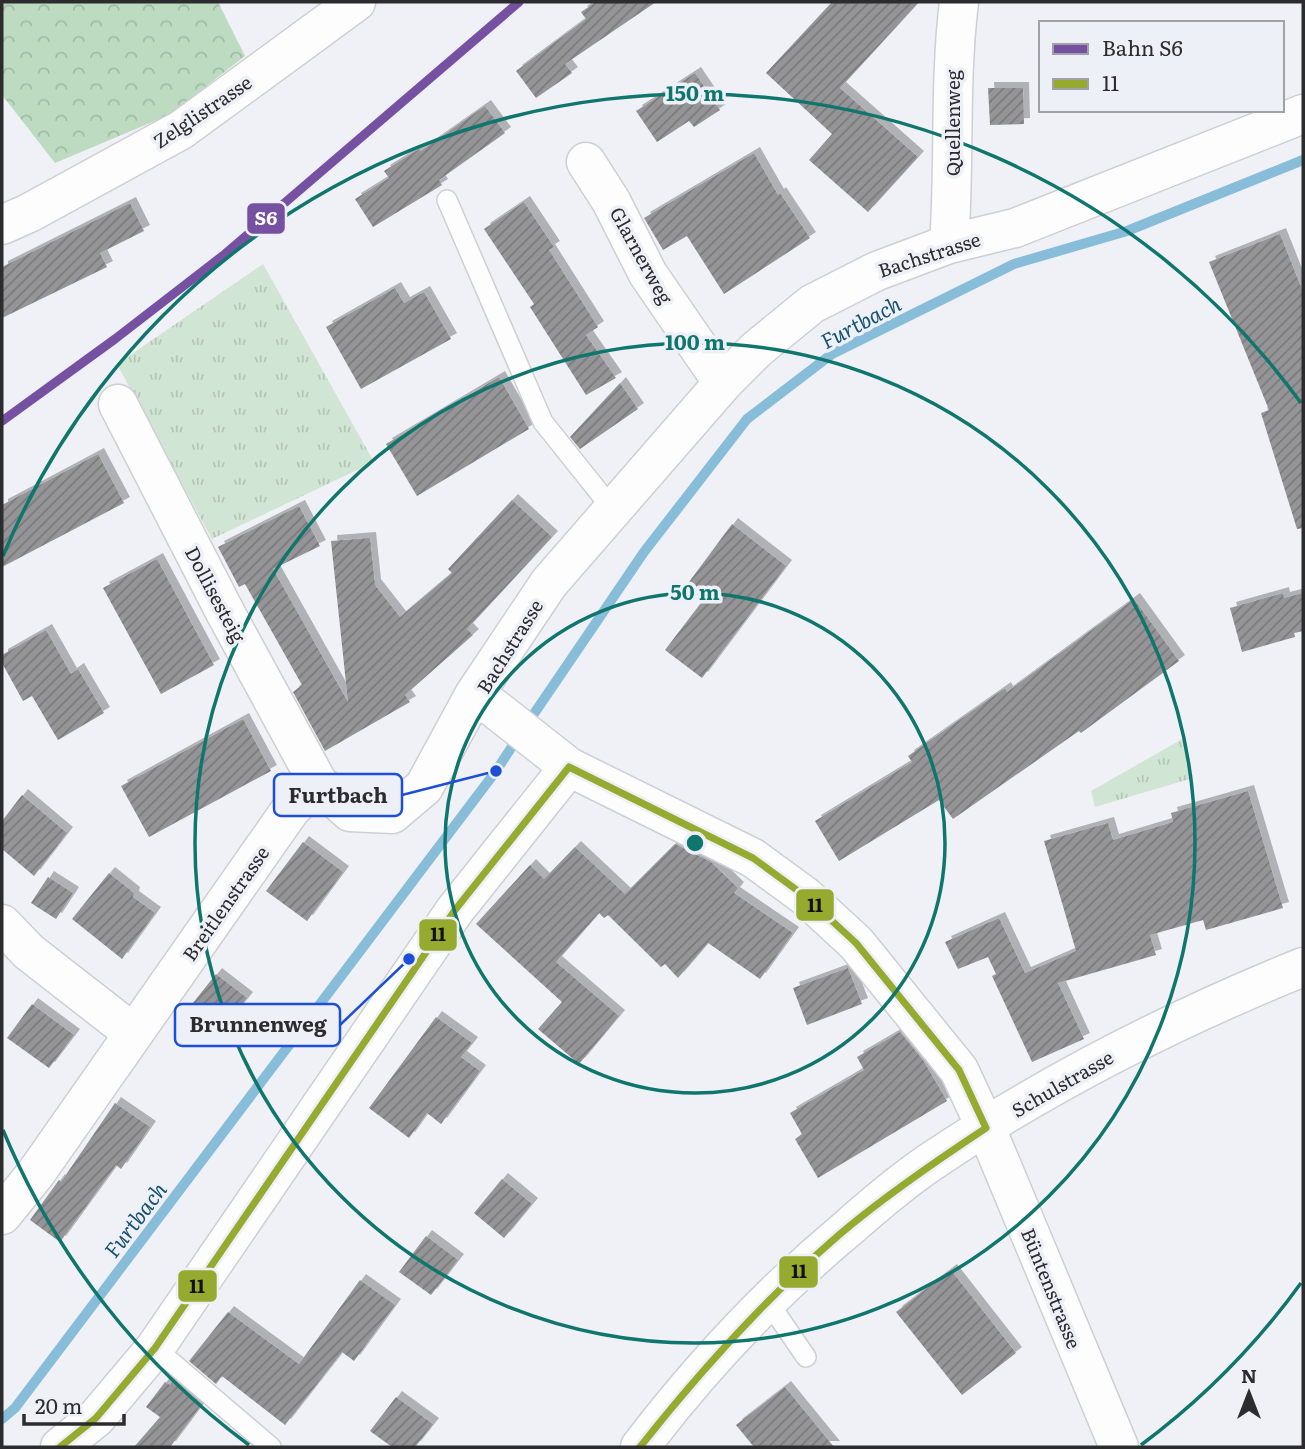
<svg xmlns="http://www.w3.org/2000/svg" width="1305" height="1449" viewBox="0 0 1305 1449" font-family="Literata,serif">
  <defs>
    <pattern id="grass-tufts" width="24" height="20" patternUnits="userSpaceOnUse" patternTransform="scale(1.75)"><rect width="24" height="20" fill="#d1e5d4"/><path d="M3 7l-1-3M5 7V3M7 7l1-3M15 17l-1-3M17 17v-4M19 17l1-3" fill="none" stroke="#b4c5b6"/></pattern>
    <pattern id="forest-crowns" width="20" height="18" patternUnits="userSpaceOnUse" patternTransform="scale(1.75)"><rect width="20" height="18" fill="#bcdbc0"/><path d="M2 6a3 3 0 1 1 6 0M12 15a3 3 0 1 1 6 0" fill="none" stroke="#a2bca5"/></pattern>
    <pattern id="building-hatch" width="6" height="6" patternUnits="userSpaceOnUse" patternTransform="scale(1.75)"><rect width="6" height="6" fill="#959496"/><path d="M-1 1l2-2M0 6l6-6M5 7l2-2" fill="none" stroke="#7a797b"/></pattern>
    <filter id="shadow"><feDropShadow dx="6" dy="-6" stdDeviation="0" flood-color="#0004"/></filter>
  </defs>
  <rect width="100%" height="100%" fill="#f0f1f6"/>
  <path fill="url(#grass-tufts)" d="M263,264L374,462L212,539L117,364Z
    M1184,738L1193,778L1095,807L1091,791Z"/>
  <path fill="url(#forest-crowns)" d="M2,2H218L245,56L169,115L55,163L2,95Z"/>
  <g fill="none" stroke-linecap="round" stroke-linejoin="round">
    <path stroke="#88bdda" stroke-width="10" d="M527,724L644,552L747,419L832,354L1014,264L1127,231L1303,160
      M2,1419L15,1408L496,771L519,736"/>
  </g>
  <path fill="url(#building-hatch)" filter="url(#shadow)" d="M596,2H656L565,64L572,73L536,98L516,71L586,19L581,12Z
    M832,2H919L840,88L918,157L868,212L809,160L832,134L766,73Z
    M695,73L720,110L694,127L689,121L657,142L636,111Z
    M988,88H1023L1024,124L990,125Z
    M485,106L505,133L439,180L442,185L373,227L355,199L389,178L384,171L419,149L421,151Z
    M754,153L778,195L780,193L810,238L724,294L687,236L663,250L644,218Z
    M524,202L554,247L549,250L598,327L586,335L616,378L586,395L530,307L534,304L484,229Z
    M130,203L144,231L100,253L107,267L2,318V267Z
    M1280,234L1303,292V528L1297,529L1261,413L1269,410L1209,262Z
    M395,288L404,303L424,292L451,339L361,389L326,327Z
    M499,377L529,429L417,496L386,444Z
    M620,383L638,409L580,449L570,437Z
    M98,454L124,503L2,567V505Z
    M512,500L552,537L467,629L473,635L405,695L410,702L325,751L293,692L302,685L245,584L239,587L218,547L299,506L320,546L273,569L348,702L331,541L370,538L375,585L400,617L452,573L448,569Z
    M732,524L786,566L702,678L665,650L707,595L689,582Z
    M157,559L214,665L161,694L103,588Z
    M1283,593L1284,598L1303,593V631L1294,633L1295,637L1242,652L1230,608Z
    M1134,599L1179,661L1081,733L1079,731L953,819L939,800L839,861L815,821L912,762L908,756L1005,688L1007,692Z
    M46,630L71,674L78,669L104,713L58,740L32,696L23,701L2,663V655Z
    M243,719L271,771L149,837L121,786Z
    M1248,791L1283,908L1206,930L1203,920L1150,935L1156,955L1058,983L1084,1039L1032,1062L992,976L996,974L988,957L958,969L945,942L999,918L1025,973L1076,951L1044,841L1108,823L1113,840L1173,822L1171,813Z
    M22,795L67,833L34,876L2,849V821Z
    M303,842L343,872L307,921L266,891Z
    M675,844L711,862L738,888L734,893L793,933L760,979L708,943L678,978L665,964L661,967L608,915L604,918L599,913L556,962L619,1016L579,1064L538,1029L562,1002L476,924L530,865L544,879L575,847L625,894Z
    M109,873L134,893L133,897L155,913L122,959L72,919Z
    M48,877L73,893L56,919L31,903Z
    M848,968L862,1004L807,1025L793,988Z
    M216,974L247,998L216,1037L185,1013Z
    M32,1004L74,1035L49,1068L7,1038Z
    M436,1017L472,1043L461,1057L480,1071L441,1124L427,1113L409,1138L369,1108Z
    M900,1032L923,1060L947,1101L818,1178L795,1139L802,1134L790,1113L864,1070L857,1057Z
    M115,1103L150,1127L121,1169L116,1165L60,1242L30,1220L59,1180L61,1182Z
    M502,1179L532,1204L504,1238L474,1213Z
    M426,1236L458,1260L431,1295L399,1272Z
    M951,1270L1016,1353L962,1395L896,1312Z
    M360,1280L395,1305L354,1361L342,1352L285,1425L222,1376L216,1384L189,1361L228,1312L299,1364Z
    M174,1380L202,1404L170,1447H134L160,1417L146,1407L165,1382L170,1385Z
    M785,1387L834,1447H754L736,1425Z
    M396,1397L433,1424L415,1447H392L370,1431Z"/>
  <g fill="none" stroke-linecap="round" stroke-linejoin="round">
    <g stroke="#cecfd3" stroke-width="22">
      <path id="lane" d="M447,200L543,422L614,511
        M767,1300L806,1357
        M155,1348L271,1447"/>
    </g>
    <g stroke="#cecfd3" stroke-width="41">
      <path id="street" d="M586,162L611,201L648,274L723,383
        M2,225L29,213L181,130L356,2
        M949,244C955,163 949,83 959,2
        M118,404L226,614L318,783
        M474,695L494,708L569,767L753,858L805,896L856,943L959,1070L986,1128L1119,1447
        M2,924L29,952L133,1033
        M2,1215L36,1173L291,809L318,783L350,812L392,814L424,787L474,695L549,583L723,383L757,349L812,304L877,271L949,244L1015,228L1303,114
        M60,1447L96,1418L155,1348L455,910L569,767"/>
    </g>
    <g stroke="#cecfd3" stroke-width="41">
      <path id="secondary" d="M640,1447C701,1367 769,1294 847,1229C873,1206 900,1183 929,1163C1046,1084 1172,1020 1303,967"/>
    </g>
    <use href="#lane" stroke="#fdfdfe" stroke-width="19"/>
    <use href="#street" stroke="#fdfdfe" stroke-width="38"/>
    <use href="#secondary" stroke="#fdfdfe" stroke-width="38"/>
    <g stroke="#eef0f8" stroke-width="12">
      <path id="bus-1" d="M569,767L753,858L805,896L856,943L959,1070L986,1128
        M60,1447L96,1418L155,1348L455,910L569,767
        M640,1447C701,1370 766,1298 840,1234C886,1195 936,1161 986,1128"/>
    </g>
    <use href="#bus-1" stroke="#97aa30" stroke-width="7"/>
    <g stroke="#eef0f8" stroke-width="14">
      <path id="rail-1" d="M2,421L115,339L225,254L519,2"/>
    </g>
    <use href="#rail-1" stroke="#7751a1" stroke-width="9"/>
  </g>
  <g fill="none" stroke="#0f766e" stroke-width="3.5">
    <circle cx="695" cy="843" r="250"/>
    <circle cx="695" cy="843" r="500"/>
    <path d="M1301 1283A749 749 0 0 1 1141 1445M249 1445A749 749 0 0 1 3 1130M3 556A749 749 0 0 1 1301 403"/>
  </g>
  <g text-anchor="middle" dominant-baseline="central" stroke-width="7" stroke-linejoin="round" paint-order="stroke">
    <g font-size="19" fill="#2c2c2f" stroke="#eef0f8">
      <text transform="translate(202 111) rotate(-34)">Zelglistrasse</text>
      <text transform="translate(952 123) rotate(-90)">Quellenweg</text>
      <text transform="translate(929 254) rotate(-18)">Bachstrasse</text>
      <text transform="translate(642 255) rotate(61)">Glarnerweg</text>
      <text transform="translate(216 594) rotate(62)">Dollisesteig</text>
      <text transform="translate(509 646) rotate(-58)">Bachstrasse</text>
      <text transform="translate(225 903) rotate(-55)">Breitlenstrasse</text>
      <text transform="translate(1062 1083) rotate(-30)">Schulstrasse</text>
      <text transform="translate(1052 1288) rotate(68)">Büntenstrasse</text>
    </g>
    <g font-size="21" font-style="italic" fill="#17526e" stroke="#eef0f8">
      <text transform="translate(860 321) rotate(-28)">Furtbach</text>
      <text transform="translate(134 1219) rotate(-53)">Furtbach</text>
    </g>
  </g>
  <circle cx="695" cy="843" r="10" fill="#0f766e" stroke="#eef0f8" stroke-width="3.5"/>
  <g font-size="21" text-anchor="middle" font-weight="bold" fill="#0f766e" stroke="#eef0f8" stroke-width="7" stroke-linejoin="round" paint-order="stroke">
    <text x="695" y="101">150 m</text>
    <text x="695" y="350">100 m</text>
    <text x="695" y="600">50 m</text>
  </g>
  <path fill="none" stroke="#1d4ed8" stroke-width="2.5" d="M496 771L402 795M409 959L340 1025"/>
  <g fill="#1d4ed8" stroke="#eef0f8" stroke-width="2.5">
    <circle cx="496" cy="771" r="7"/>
    <circle cx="409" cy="959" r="7"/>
  </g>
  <g fill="#eef0f8" stroke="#1d4ed8" stroke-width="2.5">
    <rect x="274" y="774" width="128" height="42" rx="7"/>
    <rect x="175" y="1004" width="165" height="42" rx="7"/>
  </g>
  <g font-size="21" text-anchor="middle" font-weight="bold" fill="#2c2c2f">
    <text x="338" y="803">Furtbach</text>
    <text x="258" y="1032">Brunnenweg</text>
  </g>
  <g stroke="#eef0f8" stroke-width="2.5">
    <rect x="246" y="202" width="40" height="33" rx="7" fill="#7751a1"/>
    <rect x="795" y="888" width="40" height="34" rx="7" fill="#97aa30"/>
    <rect x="418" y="918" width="40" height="34" rx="7" fill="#97aa30"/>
    <rect x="778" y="1255" width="41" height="34" rx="7" fill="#97aa30"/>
    <rect x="177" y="1269" width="41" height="34" rx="7" fill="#97aa30"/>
  </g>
  <g font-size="19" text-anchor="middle" font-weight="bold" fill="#fff">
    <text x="266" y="225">S6</text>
  </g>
  <g font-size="19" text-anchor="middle" font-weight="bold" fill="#111">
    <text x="815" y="912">11</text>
    <text x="438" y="941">11</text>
    <text x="799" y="1278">11</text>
    <text x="197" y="1293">11</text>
  </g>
  <rect width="1305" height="1449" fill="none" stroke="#2c2c2f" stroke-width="7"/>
  <rect x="1039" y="21" width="245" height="91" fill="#eef0f8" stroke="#a0a2a8" stroke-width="2"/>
  <rect x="1053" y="44" width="35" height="10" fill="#7751a1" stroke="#a0a2a8" stroke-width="2"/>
  <text x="1102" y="56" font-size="21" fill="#2c2c2f">Bahn S6</text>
  <rect x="1053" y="79" width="35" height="10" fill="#97aa30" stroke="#a0a2a8" stroke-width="2"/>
  <text x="1102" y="91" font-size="21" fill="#2c2c2f">11</text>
  <g transform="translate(1249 1393)" stroke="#eef0f8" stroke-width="5" paint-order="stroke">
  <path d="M0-5L12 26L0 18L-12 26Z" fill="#2c2c2f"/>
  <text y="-10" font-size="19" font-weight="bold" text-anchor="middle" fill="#2c2c2f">N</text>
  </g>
  <path d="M24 1414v10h100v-10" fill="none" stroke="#2c2c2f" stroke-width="3.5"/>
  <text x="35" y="1414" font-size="21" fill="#2c2c2f" stroke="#eef0f8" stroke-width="5" paint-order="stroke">20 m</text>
</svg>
